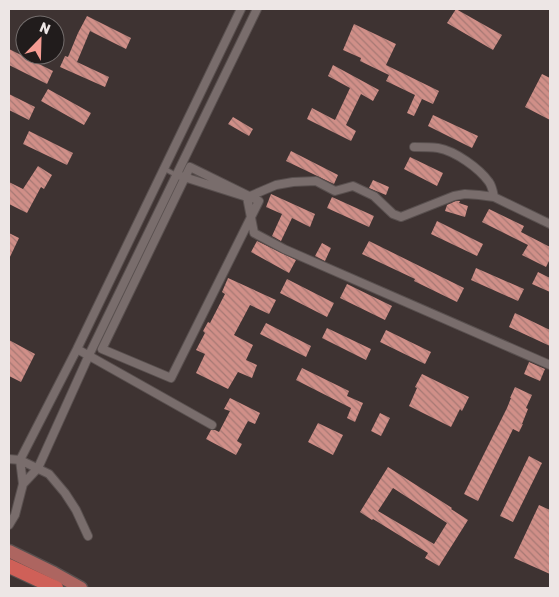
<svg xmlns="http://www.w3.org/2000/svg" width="559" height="597" viewBox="0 0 559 597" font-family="Rubik,sans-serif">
  <defs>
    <pattern id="building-back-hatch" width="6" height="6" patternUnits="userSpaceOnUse" patternTransform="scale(1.25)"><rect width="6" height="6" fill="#d08f88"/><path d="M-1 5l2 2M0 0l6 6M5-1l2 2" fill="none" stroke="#a77974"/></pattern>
  </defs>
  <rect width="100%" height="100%" fill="#3e3332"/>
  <path fill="url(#building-back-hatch)" fill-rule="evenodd" d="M456,9L502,35L493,50L447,23Z
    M87,16L131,38L126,49L90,31L77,62L109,77L105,87L60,67L65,56L68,57L78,33Z
    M354,24L396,44L386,65L439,91L433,104L422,99L414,116L407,113L415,95L386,81L389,75L360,61L361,58L343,50Z
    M9,49L53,71L47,84L9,65Z
    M333,65L379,90L373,101L361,94L346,125L356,131L351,141L307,119L312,108L335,120L350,88L328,76Z
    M542,74L550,78V120L525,107Z
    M48,89L91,113L84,125L41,101Z
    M9,94L35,107L29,120L9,110Z
    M433,115L478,136L472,148L428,126Z
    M233,117L253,129L249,136L228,124Z
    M29,131L73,153L67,165L23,144Z
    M291,151L338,175L334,184L286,161Z
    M410,157L443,173L437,186L404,169Z
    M38,166L52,175L44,189L41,187L27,213L9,204V182L23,189Z
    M373,180L389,187L386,195L369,188Z
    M271,194L315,214L310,227L292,218L281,241L272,236L282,214L266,207Z
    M332,197L374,216L369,227L327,208Z
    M456,201H460L459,203L468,206L465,217L445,211L447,205Z
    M489,209L524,226L521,232L550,247V259L546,267L522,255L528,245L482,222Z
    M437,221L483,244L477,256L431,234Z
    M9,233L19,238L9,259Z
    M257,241L296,260L289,273L251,252Z
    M369,241L464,288L457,302L414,281L415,279L362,254Z
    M322,243L331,248L325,261L315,256Z
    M476,268L524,289L518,301L471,280Z
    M538,272L550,278V292L532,284Z
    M228,278L276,300L269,314L250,305L234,335L253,345L246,360L257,365L252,378L238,372L228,389L196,373L205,354L196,350L205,333L203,331L208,322L210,323L225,294L222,292Z
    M287,279L334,303L327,317L280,293Z
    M347,284L392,306L385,320L340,298Z
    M515,313L550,330V346L509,327Z
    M266,323L311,346L306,357L260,334Z
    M327,328L371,349L366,360L322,338Z
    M386,330L431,352L425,364L380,342Z
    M9,340L35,354L21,382L9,376Z
    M529,362L545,369L540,381L524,374Z
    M302,368L349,391L347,396L363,403L355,422L347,418L351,408L296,380Z
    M422,374L469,397L462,411L460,409L451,427L409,406L417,388L415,387Z
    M515,387L532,395L526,408L528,409L522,424H523L519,432L513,429L478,501L464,494L507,408L511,398H510Z
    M230,398L260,413L255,424L248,421L237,441L242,444L236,455L206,439L211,430H215L219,432L230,411L224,409Z
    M380,413L390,418L381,436L371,431Z
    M318,423L343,435L333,455L308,442Z
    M529,456L542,463L513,522L500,516Z
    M388,467L452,508L451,509L468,520L439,566L425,558L428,553L373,519L372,520L360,512ZM393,488L447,523L434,544L378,511Z
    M539,505L550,510V574L514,558Z"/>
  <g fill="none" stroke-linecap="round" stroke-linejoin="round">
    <g stroke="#59504f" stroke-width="6">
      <path id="lane" d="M163,168L176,175"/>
    </g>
    <g stroke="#59504f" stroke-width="10">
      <path id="street" d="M414,147C422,147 430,147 438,148C455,151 479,168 489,182C492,186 493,192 494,197
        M190,167L259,201L171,378L102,349Z
        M181,176L247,197L254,233L284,249L550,365
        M248,197L276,185L293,182L316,181L335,191L353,186L374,196L393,214L401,217L454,196L465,194L479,195L494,197L550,224
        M77,349L212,425
        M9,459L20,460L49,474L65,493L76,510L88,536
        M23,484L38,468L89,355L257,9
        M9,525L15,515L23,484L20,460L77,349L241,9"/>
    </g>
    <g stroke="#59504f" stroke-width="15">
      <path id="primary" d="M9,551L54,573L81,588"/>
    </g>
    <g stroke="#59504f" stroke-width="16">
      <path id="highway" d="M9,566L56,588"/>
    </g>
    <use href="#lane" stroke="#796d6c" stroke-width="4"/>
    <use href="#street" stroke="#796d6c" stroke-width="8"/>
    <use href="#primary" stroke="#ad6560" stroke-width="12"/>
    <use href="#highway" stroke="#cf6058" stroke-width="14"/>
  </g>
  <rect width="559" height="597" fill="none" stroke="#ede6e5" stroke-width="20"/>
  <g transform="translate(40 40) rotate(23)"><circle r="24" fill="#211c1c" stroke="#736d6c"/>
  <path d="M0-4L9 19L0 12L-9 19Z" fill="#f59c93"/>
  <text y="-8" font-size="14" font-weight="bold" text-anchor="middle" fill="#ede6e5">N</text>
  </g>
</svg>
